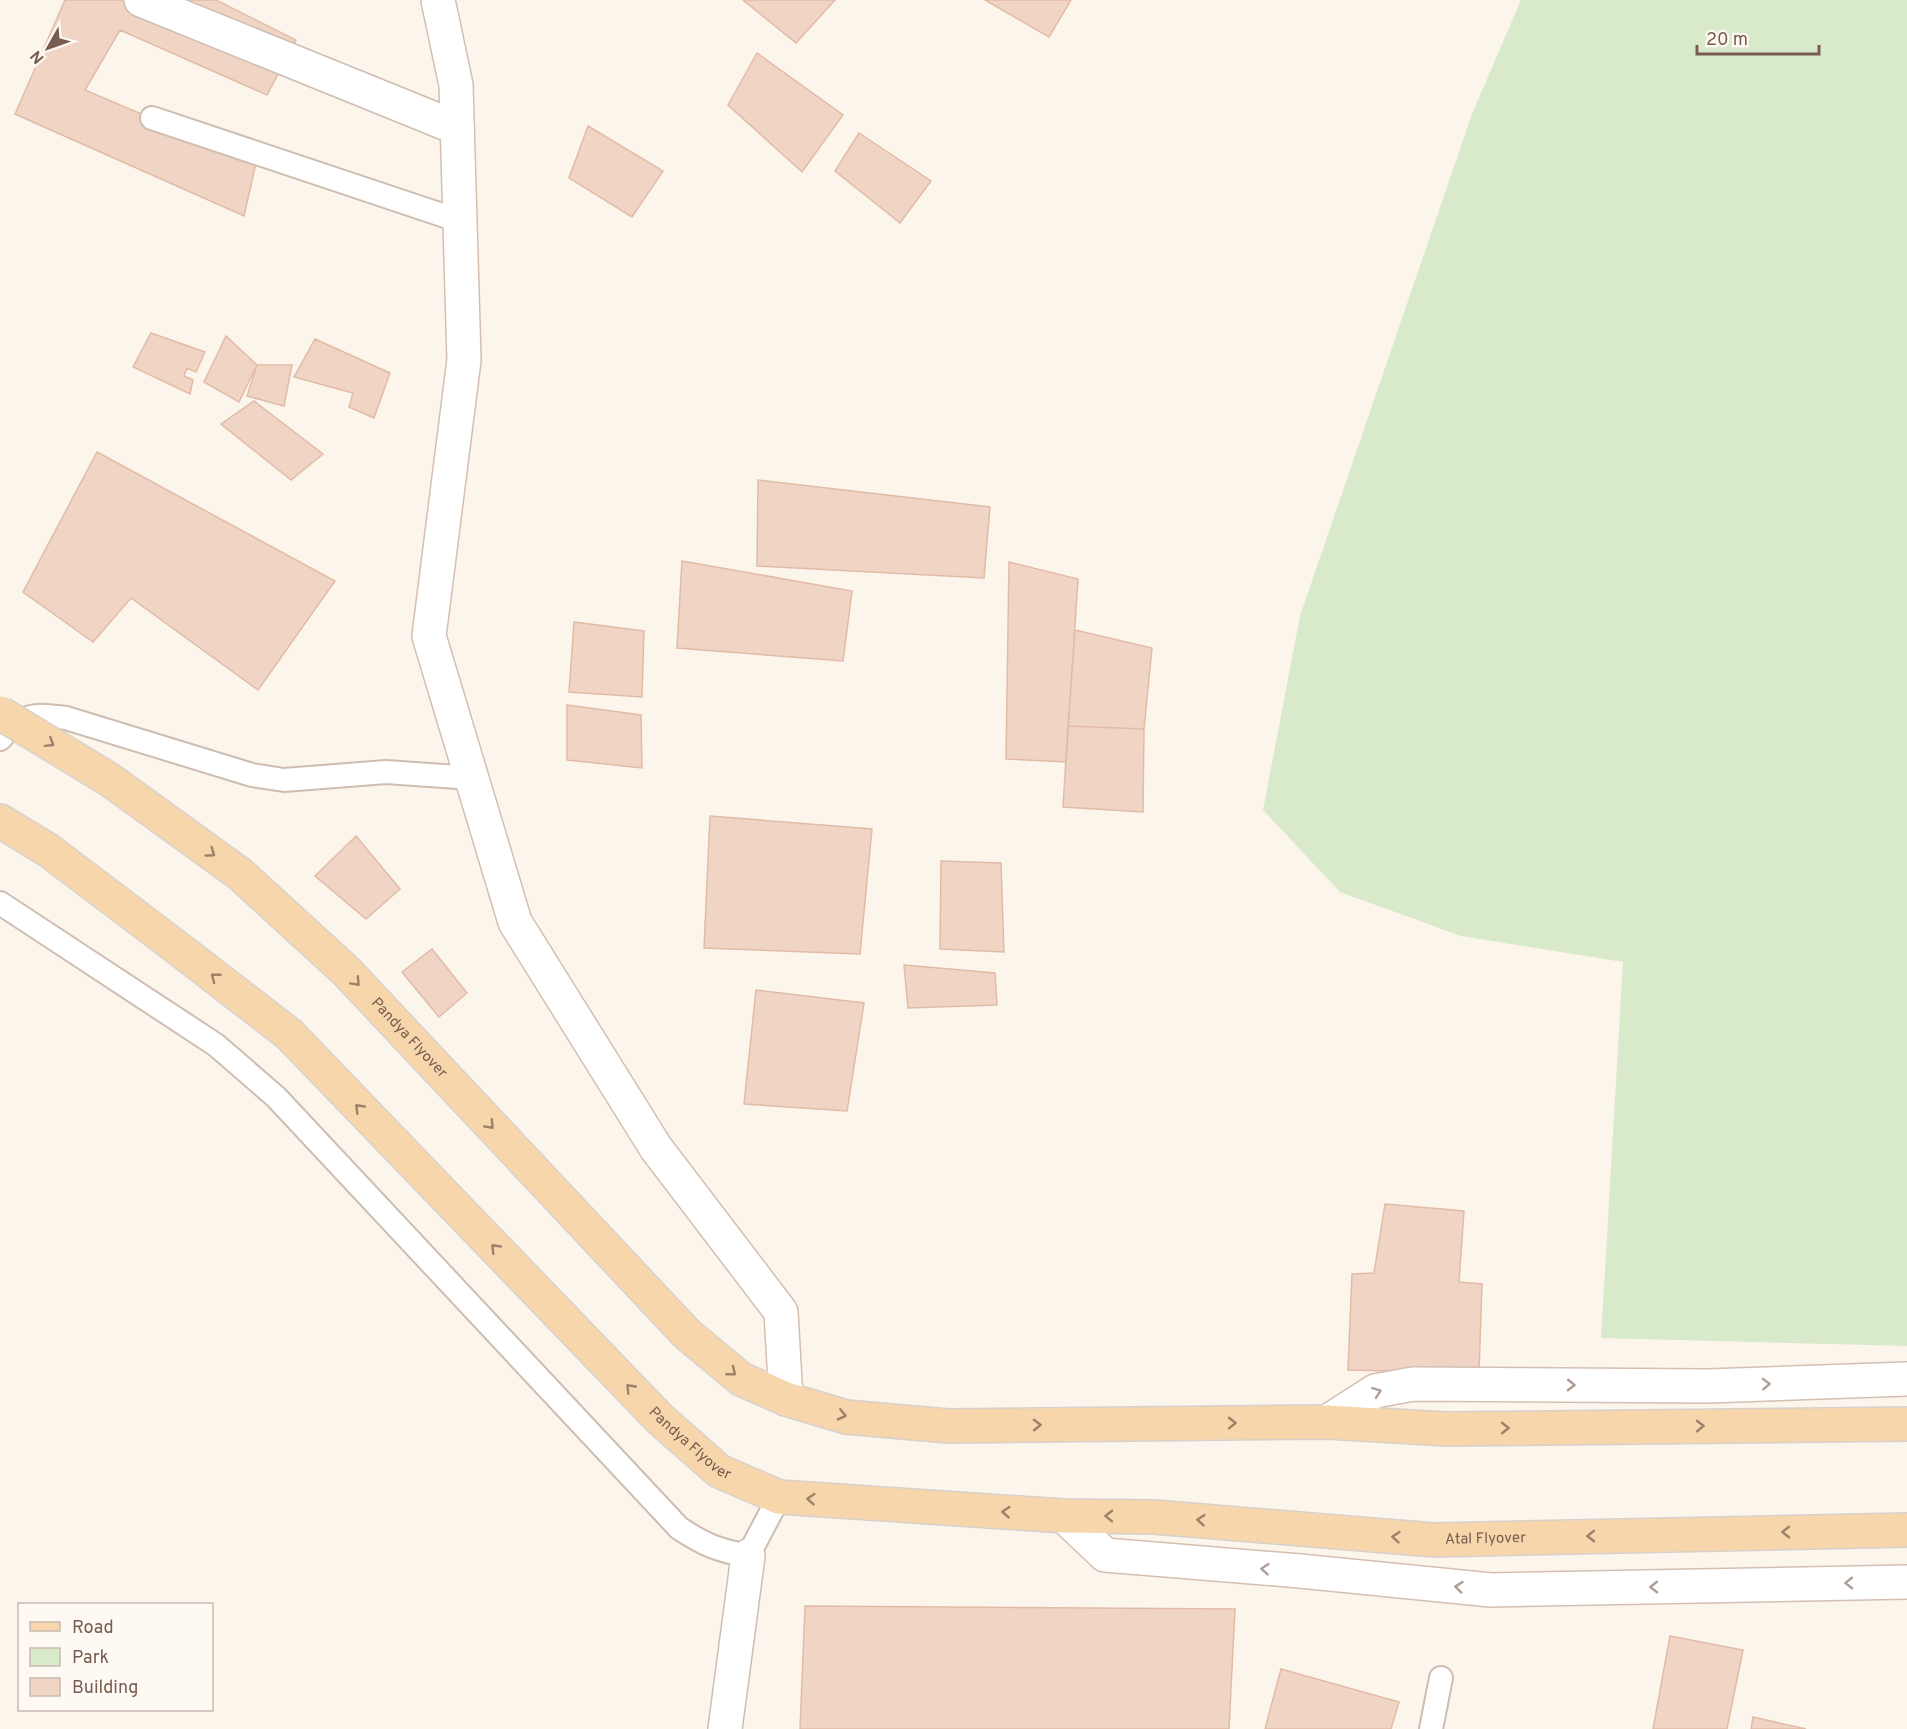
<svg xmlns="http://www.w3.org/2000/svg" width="1907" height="1729" viewBox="0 0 1907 1729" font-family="Overpass,sans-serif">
  <rect width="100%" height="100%" fill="#fcf5ec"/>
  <path fill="#d9eacb" d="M1521,0H1907V1346L1601,1338L1623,962L1461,936L1340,892L1263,810L1300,616L1472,114Z"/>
  <path fill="#f0d5c5" stroke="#e2bba7" stroke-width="1.5" d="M65,0H216L296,40L267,95L120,30L85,90L256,163L244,216L15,114Z
    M743,0H835L796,43Z
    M985,0H1071L1049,37Z
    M757,53L843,115L802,172L728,105Z
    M588,126L663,171L632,217L569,178Z
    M859,133L931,181L900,223L835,171Z
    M151,333L205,352L196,372L187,368L184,376L193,380L190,394L133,367Z
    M226,336L257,365L239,402L204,382Z
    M315,339L390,373L374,418L349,407L353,393L294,377Z
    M257,365H292L284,406L247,396Z
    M254,401L323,454L291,480L221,424Z
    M97,452L335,581L258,690L131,598L93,642L23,592Z
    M758,480L990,507L984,578L757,566Z
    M682,561L852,591L843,661L677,648Z
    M1009,562L1078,579L1066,762L1006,759Z
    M574,622L644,631L642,697L569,692Z
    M1075,630L1152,648L1144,729L1068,726Z
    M567,705L641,715L642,768L567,760Z
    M1068,726L1144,729L1143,812L1063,807Z
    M710,816L872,829L860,954L704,948Z
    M356,836L400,889L366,919L315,876Z
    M941,861L1001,863L1004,952L940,949Z
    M432,949L467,993L439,1017L402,972Z
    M904,965L995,973L997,1005L908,1008Z
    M756,990L864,1003L847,1111L744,1104Z
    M1385,1204L1464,1211L1459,1282L1482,1284L1479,1373L1348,1370L1352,1274L1374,1273Z
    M805,1606L1235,1609L1229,1729H800Z
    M1670,1636L1743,1650L1727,1729H1653Z
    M1281,1669L1399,1702L1391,1729H1265Z
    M1753,1717L1806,1729H1751Z"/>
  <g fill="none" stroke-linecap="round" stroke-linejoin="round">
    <g stroke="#cebdb1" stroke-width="26">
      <path id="lane" d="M152,118L460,221
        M0,739C21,713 35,714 66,718L252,775L284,780L386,772L472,778
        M0,903L216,1045L276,1097L679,1528C705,1545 717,1550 748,1556L779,1497
        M1431,1729L1441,1678"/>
    </g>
    <g stroke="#cebdb1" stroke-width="36">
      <path id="street" d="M141,0L457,128
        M725,1729L748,1556"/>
    </g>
    <g stroke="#d4bfb2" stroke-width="36">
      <path id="secondary" d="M438,0L456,85L464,360L429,636L515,922L656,1148L781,1312L786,1399
        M1327,1422L1375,1391L1413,1384L1708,1386L1907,1379
        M1064,1516L1105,1555L1300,1571L1491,1590L1907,1582"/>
    </g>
    <g stroke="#d9d1ce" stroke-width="36">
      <g id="primary">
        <path id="s1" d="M0,821L48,850L171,943L289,1034L660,1419L719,1471L779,1497L1064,1516L1154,1517L1434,1540L1907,1530"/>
        <path d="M687,1334L741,1379L786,1399L846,1417L948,1426L1327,1422L1446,1429L1907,1424"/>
      </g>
    </g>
    <use href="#lane" stroke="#fff" stroke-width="22"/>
    <use href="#street" stroke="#fff" stroke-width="33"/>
    <use href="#secondary" stroke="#fff" stroke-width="33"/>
    <use href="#primary" stroke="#f6d6aa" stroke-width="33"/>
    <g stroke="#d9d1ce" stroke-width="36" stroke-linecap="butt">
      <g id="primary-bridge">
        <path id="s2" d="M0,713L110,780L240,874L346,971L687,1334"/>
      </g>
    </g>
    <use href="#primary-bridge" stroke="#f6d6aa" stroke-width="33"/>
  </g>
  <defs><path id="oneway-chevron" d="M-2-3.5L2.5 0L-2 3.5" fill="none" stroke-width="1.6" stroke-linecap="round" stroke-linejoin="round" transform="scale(1.5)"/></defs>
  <g stroke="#9d816a">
    <use href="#oneway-chevron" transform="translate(50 743) rotate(32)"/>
    <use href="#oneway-chevron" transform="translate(211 853) rotate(36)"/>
    <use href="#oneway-chevron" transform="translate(215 977) rotate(-142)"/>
    <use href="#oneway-chevron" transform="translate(356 982) rotate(47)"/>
    <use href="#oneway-chevron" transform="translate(359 1108) rotate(-134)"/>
    <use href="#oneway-chevron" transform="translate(490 1125) rotate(47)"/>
    <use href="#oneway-chevron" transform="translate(495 1248) rotate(-134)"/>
    <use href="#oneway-chevron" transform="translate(732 1372) rotate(39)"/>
    <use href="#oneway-chevron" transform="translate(630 1388) rotate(-134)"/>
    <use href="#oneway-chevron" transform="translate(842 1415) rotate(13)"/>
    <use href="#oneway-chevron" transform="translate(1232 1423) rotate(-1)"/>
    <use href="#oneway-chevron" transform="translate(1037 1425) rotate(-1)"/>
    <use href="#oneway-chevron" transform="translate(1700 1426) rotate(-1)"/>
    <use href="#oneway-chevron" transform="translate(1505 1428) rotate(-1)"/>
    <use href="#oneway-chevron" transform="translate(811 1499) rotate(-176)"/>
    <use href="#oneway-chevron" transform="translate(1006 1512) rotate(-176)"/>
    <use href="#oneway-chevron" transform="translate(1109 1516) rotate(-179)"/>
    <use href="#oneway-chevron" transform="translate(1201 1520) rotate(-175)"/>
    <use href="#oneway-chevron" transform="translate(1786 1532) rotate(179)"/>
    <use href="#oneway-chevron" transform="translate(1591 1536) rotate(179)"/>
    <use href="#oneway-chevron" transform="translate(1396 1537) rotate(-175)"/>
  </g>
  <g stroke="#ad9d95">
    <use href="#oneway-chevron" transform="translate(1766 1384) rotate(-2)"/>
    <use href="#oneway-chevron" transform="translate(1571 1385) rotate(1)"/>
    <use href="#oneway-chevron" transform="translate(1377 1392) rotate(-20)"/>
    <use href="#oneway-chevron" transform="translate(1265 1569) rotate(-175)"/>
    <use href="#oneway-chevron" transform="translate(1849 1583) rotate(179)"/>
    <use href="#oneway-chevron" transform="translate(1459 1587) rotate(-174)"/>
    <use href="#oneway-chevron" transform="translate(1654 1587) rotate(179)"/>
  </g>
  <g text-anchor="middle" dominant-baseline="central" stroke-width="4.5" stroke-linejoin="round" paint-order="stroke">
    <g font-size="15" fill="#775c4f" stroke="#fef9f3">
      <text stroke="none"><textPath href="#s2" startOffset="525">Pandya Flyover</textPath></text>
      <text stroke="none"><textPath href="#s1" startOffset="933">Pandya Flyover</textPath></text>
      <text stroke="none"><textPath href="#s1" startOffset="1746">Atal Flyover</textPath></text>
    </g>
  </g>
  <rect x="18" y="1603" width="195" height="108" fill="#fef9f3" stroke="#c8bab1" stroke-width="1.5"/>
  <rect x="30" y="1622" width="30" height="9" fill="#f6d6aa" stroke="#c8bab1" stroke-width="1.5"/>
  <text x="72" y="1633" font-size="18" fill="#775c4f">Road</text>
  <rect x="30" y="1648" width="30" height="18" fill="#d9eacb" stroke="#c8bab1" stroke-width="1.5"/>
  <text x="72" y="1663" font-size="18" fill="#775c4f">Park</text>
  <rect x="30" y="1678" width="30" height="18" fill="#f0d5c5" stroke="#c8bab1" stroke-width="1.5"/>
  <text x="72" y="1693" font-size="18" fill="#775c4f">Building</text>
  <g transform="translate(48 48) rotate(230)" stroke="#fef9f3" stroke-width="4.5" paint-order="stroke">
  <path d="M0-4.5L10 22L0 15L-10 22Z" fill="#775c4f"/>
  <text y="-9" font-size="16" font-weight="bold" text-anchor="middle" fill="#775c4f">N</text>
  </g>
  <path d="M1697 45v9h122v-9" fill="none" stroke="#775c4f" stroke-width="3"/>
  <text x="1706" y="45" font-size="18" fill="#775c4f" stroke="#fef9f3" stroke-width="4.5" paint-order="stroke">20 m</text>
</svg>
